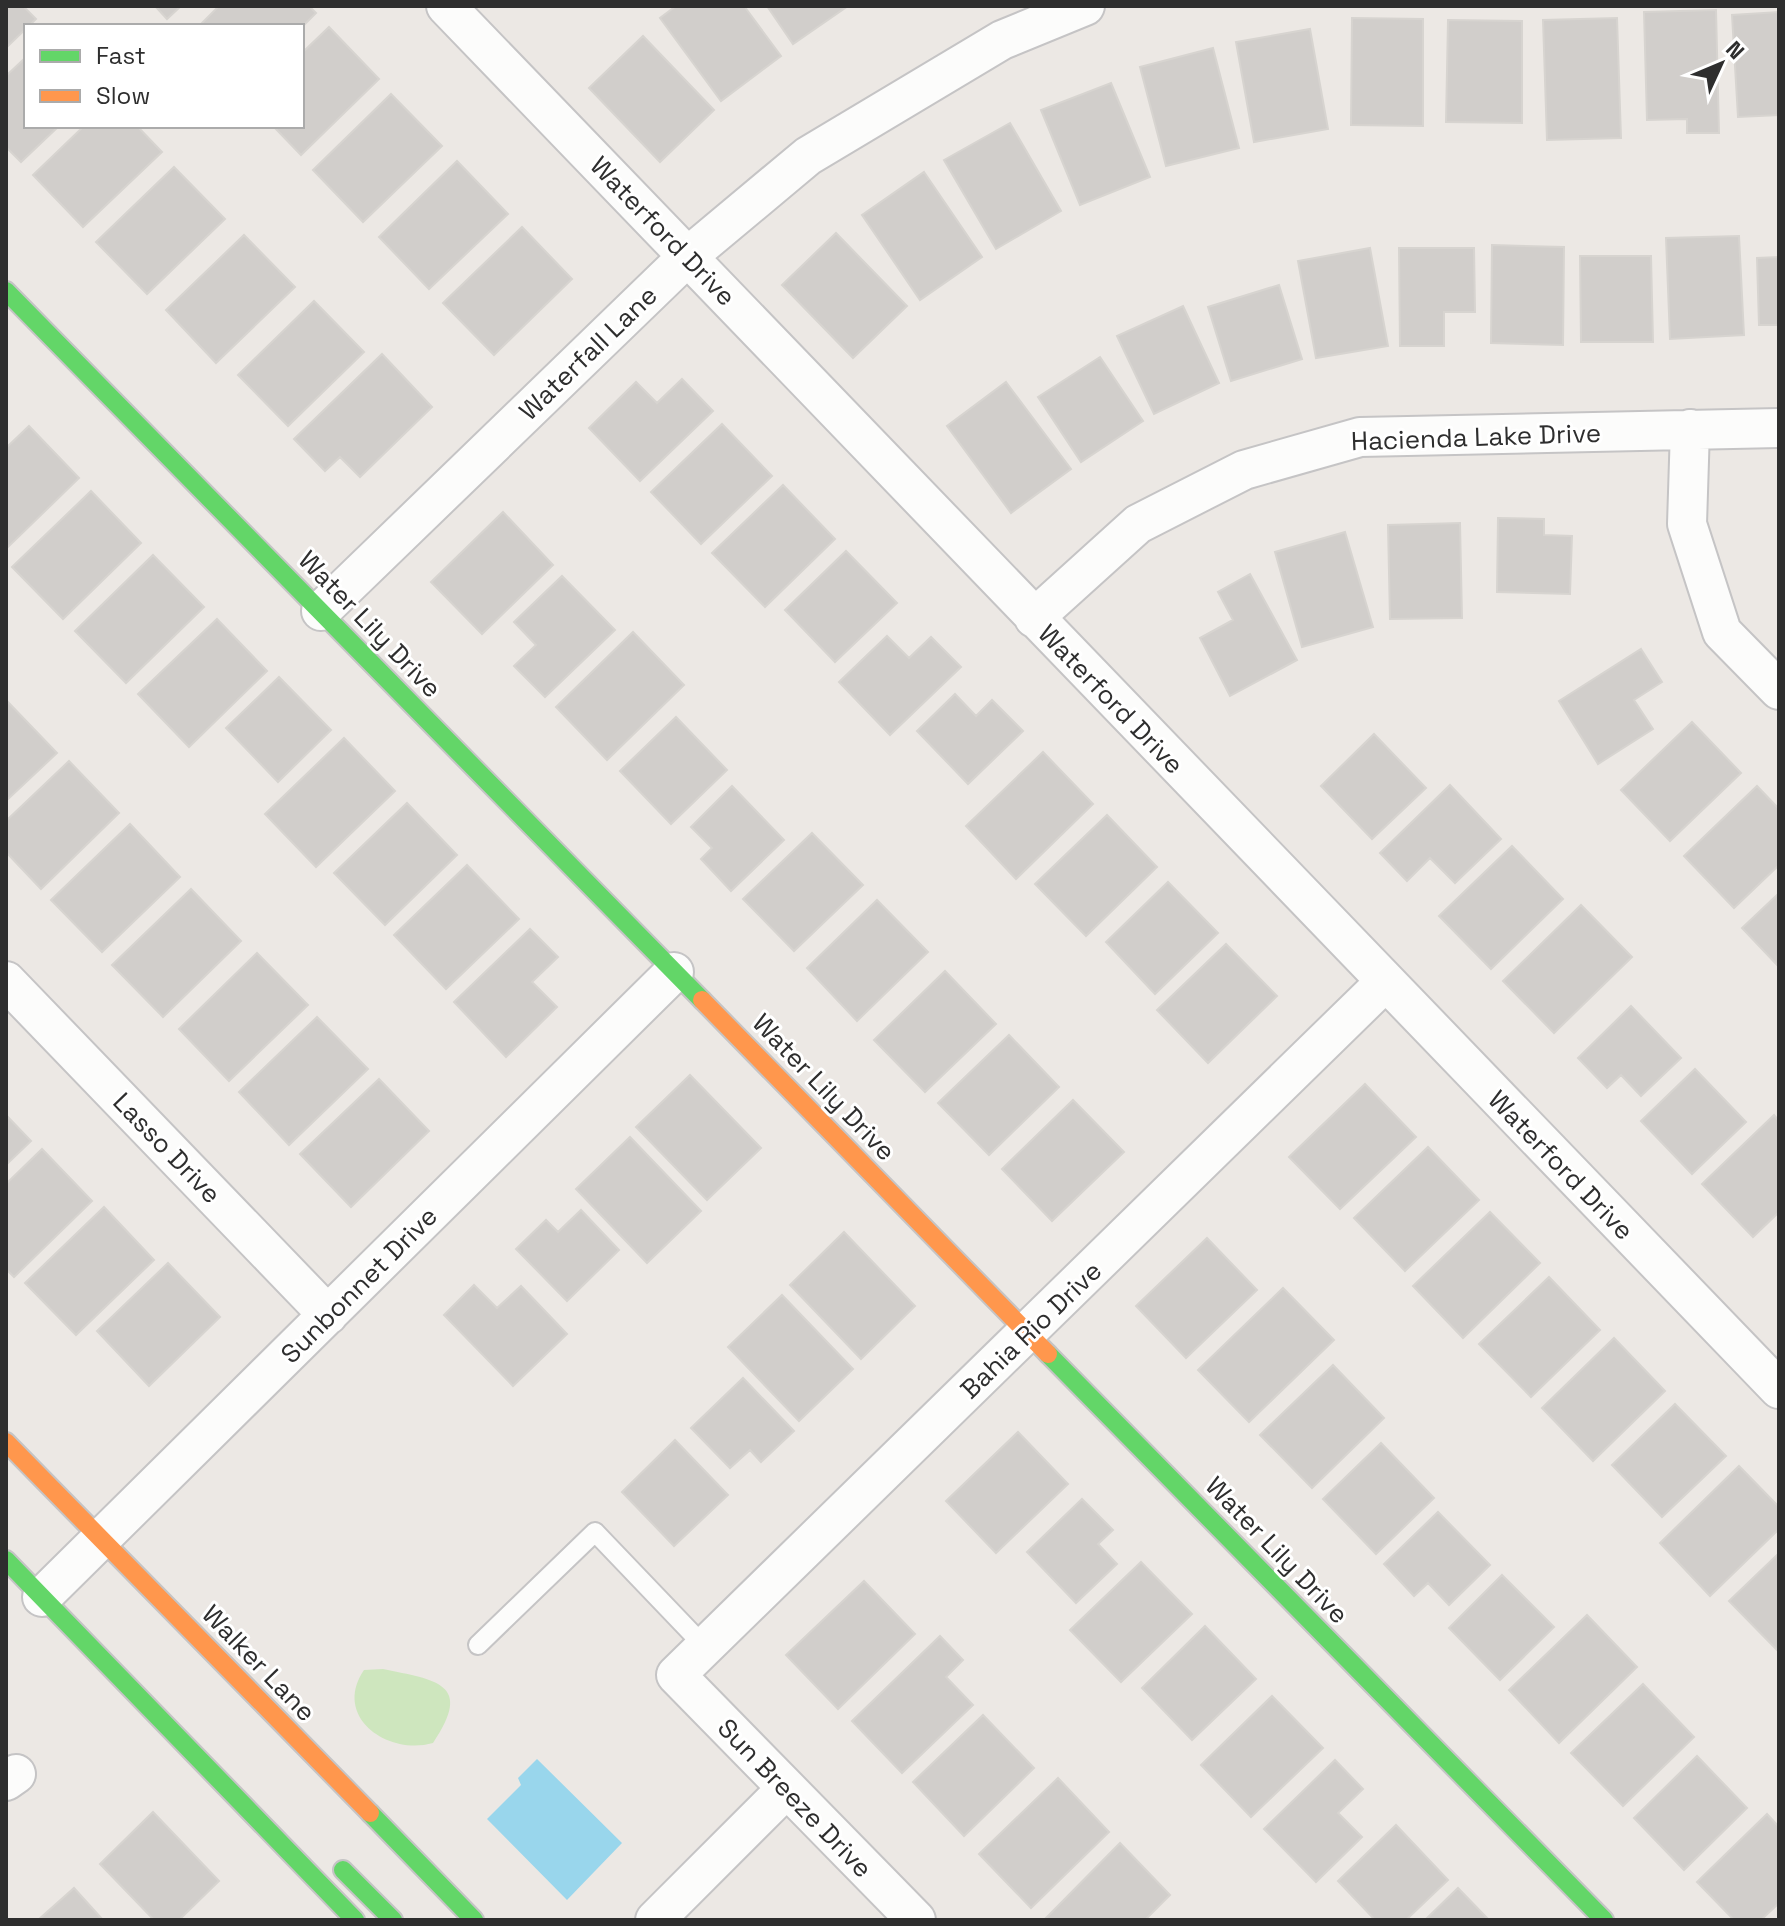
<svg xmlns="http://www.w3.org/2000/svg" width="1785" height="1926" viewBox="0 0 1785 1926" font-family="'Space Grotesk',sans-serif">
  <rect width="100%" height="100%" fill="#ece8e4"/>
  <path fill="#cee6be" d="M383,1669C436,1680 474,1683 433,1743C388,1756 332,1717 364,1670Z"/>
  <path fill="#99d6ec" d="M537,1759L622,1843L567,1900L487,1819L521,1785L518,1778Z"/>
  <path fill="#d1cecb" stroke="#d7d4d0" stroke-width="2" d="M6,6H23L36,19L6,48Z
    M155,6H181L167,19Z
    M219,6H309L316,13L302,27L199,26Z
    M676,6H744L781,56L721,101L660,18Z
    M767,6H848L793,44Z
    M1716,10L1719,133H1687V119L1647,120L1644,12Z
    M1779,12V115L1738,117L1732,15Z
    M1352,18L1423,19V126L1351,125Z
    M1617,18L1621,138L1547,140L1543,20Z
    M1448,20L1522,21V123L1446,122Z
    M329,27L379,79L301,155L273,126H302V53Z
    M1310,29L1328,129L1254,142L1236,42Z
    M643,36L714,110L660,162L589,88Z
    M1213,48L1239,148L1166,166L1140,67Z
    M26,57V126H59L21,162L6,147V76Z
    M1111,83L1150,177L1080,205L1041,110Z
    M391,94L442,146L363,222L313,170Z
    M1010,123L1061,211L996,249L944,160Z
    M84,126H137L162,152L83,227L33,175Z
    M457,161L508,214L429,289L379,237Z
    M174,167L225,219L147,294L96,242Z
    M924,172L982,257L920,300L862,215Z
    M522,227L572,279L494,355L443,303Z
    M836,233L907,306L853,358L782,285Z
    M244,235L295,287L216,363L166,310Z
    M1739,236L1744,335L1670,339L1666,238Z
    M1492,245L1564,247L1563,345L1491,343Z
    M1370,248L1388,346L1316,358L1298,261Z
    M1399,248H1474L1475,312H1444V346H1400Z
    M1580,256H1651L1653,342H1581Z
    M1779,257V325H1759L1757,258Z
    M1279,285L1302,359L1231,381L1208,307Z
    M314,301L364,352L288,426L238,375Z
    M1183,306L1219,383L1154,414L1117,336Z
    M382,354L432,407L360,477L340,457L325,471L294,439Z
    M1100,357L1143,421L1081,462L1038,397Z
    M682,379L713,411L640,481L589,428L636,382L657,403Z
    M1006,382L1071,469L1011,513L947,426Z
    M722,424L772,476L701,544L651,492Z
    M29,426L79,478L6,549V448Z
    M783,485L835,539L765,607L712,553Z
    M91,491L141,543L63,619L12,567Z
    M503,512L553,565L482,634L431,582Z
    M1498,518L1544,519V535L1572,536L1570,594L1497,592Z
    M1460,523L1462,618L1390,619L1388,525Z
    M1345,532L1373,627L1302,647L1275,552Z
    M846,551L897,603L835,662L785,610Z
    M153,555L204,607L126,683L75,631Z
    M1250,574L1297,660L1230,696L1200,638L1233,620L1218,592Z
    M562,576L615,630L545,697L514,666L536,645L514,622Z
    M217,619L267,671L189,747L138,694Z
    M633,632L684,685L607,760L556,707Z
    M887,636L909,658L931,637L961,667L890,735L839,682Z
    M1641,649L1662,682L1634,700L1653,729L1598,764L1559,701Z
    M279,677L331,730L278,782L226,728Z
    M955,694L976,716L992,700L1023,731L968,784L917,731Z
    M6,700L57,753L6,801Z
    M676,717L727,770L671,824L620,771Z
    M1692,722L1741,773L1670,841L1621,790Z
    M1374,734L1426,788L1372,839L1321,786Z
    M344,738L395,791L316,867L265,814Z
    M1043,752L1093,804L1016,879L966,826Z
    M69,761L119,813L41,889L6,852V821Z
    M1450,785L1501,839L1455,883L1430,858L1407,881L1380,853Z
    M732,786L784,840L731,891L701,859L712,848L691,827Z
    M1757,786L1779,809V865L1734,908L1684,856Z
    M407,803L457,855L385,925L334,873Z
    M1107,815L1157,867L1086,936L1035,884Z
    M130,824L180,877L102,952L51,900Z
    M812,833L863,885L794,951L743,899Z
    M1512,846L1563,899L1491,969L1439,916Z
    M467,865L519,919L446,989L394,935Z
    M1168,882L1218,933L1155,994L1106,942Z
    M191,889L241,941L163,1017L112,965Z
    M1779,893V967L1742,928Z
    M877,900L928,952L857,1021L807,968Z
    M1581,905L1632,957L1554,1033L1503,981Z
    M530,929L558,957L532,982L557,1007L506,1057L454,1002Z
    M1226,944L1277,996L1208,1063L1157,1010Z
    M257,953L308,1005L229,1081L179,1029Z
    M945,971L996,1024L925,1092L874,1040Z
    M1631,1006L1681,1058L1641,1096L1621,1075L1607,1088L1578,1058Z
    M317,1017L368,1069L289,1145L239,1092Z
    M1009,1035L1059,1087L989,1155L938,1103Z
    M1695,1069L1746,1122L1692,1174L1641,1121Z
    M690,1075L761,1148L707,1200L636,1127Z
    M379,1079L429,1131L351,1207L300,1154Z
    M1365,1084L1416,1137L1340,1209L1289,1157Z
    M1073,1100L1124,1152L1052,1221L1002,1169Z
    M6,1115L31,1141L6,1165Z
    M1774,1115L1779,1121V1212L1753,1237L1702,1184Z
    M630,1137L701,1211L647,1263L576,1189Z
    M1428,1147L1479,1200L1405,1271L1354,1218Z
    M42,1149L92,1201L14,1277L6,1269V1184Z
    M104,1207L154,1260L76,1335L25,1283Z
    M581,1210L619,1250L567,1301L516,1249L546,1220L558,1232Z
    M1490,1212L1540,1263L1463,1338L1413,1286Z
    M844,1232L915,1306L861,1359L790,1285Z
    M1207,1238L1257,1290L1186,1358L1136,1306Z
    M168,1263L220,1317L149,1386L97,1331Z
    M1549,1277L1600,1330L1531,1397L1479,1344Z
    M474,1285L497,1308L521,1286L567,1334L513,1386L444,1315Z
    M1283,1288L1334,1340L1249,1422L1198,1370Z
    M782,1295L853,1369L799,1421L728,1347Z
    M1614,1338L1665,1391L1593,1461L1542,1408Z
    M1333,1365L1384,1418L1312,1488L1260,1435Z
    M743,1378L794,1431L761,1462L750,1450L730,1468L691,1428Z
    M1675,1404L1726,1456L1662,1517L1612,1465Z
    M1018,1432L1068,1484L996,1553L946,1501Z
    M675,1440L728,1495L674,1546L622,1492Z
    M1381,1443L1434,1498L1376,1554L1323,1499Z
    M1739,1466L1779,1507V1529L1710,1596L1660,1543Z
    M1082,1499L1113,1530L1098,1544L1117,1564L1076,1603L1027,1552Z
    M1438,1512L1490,1565L1449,1605L1428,1583L1414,1596L1384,1564Z
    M1779,1553V1652L1729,1601Z
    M1141,1562L1192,1614L1121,1682L1070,1630Z
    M1502,1575L1554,1627L1500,1680L1449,1628Z
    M864,1581L915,1634L838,1709L786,1655Z
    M1587,1615L1637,1667L1559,1743L1509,1690Z
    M1205,1626L1256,1679L1192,1740L1142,1688Z
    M940,1636L963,1660L946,1677L973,1705L902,1773L852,1721Z
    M1643,1684L1694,1737L1623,1806L1571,1753Z
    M1272,1696L1323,1748L1251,1817L1201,1765Z
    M983,1715L1034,1768L964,1836L913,1782Z
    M1697,1756L1747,1808L1684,1870L1634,1818Z
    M1335,1760L1363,1789L1338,1813L1362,1837L1316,1882L1264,1829Z
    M1058,1778L1109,1832L1031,1908L979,1854Z
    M153,1812L219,1881L179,1920H154L100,1864Z
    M1767,1814L1779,1827V1903L1761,1920H1734L1697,1882Z
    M1396,1825L1448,1880L1406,1920H1375L1338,1881Z
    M1120,1843L1170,1895L1145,1920H1044Z
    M74,1888L103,1920H38Z
    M1458,1888L1489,1920H1425Z"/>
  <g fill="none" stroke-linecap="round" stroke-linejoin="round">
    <g stroke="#c5c4c5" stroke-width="22">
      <path id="lane" d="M478,1645L595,1532L705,1647"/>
    </g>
    <g stroke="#c5c4c5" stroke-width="42">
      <path id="street" d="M446,6L1779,1389
        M1690,429L1687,524L1722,632L1779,690
        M321,611L687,257L808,156L1002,40L1085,6
        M1034,618L1138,524L1244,470L1360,437L1779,428
        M6,981L328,1315
        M42,1597L674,972
        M6,1781L16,1774
        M655,1920L786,1789
        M916,1920L676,1675L1384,983"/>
    </g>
    <g stroke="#c5c4c5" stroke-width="22">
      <path id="fast" d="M6,291L702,1000
        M1048,1354L1604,1920
        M6,1560L355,1920
        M370,1813L474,1920
        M343,1870L393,1920"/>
    </g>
    <g stroke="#c5c4c5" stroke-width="22">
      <path id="slow" d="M702,1000L1048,1354
        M6,1442L370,1813"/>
    </g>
    <use href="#lane" stroke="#fcfcfb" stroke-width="18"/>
    <use href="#street" stroke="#fcfcfb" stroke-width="38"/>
    <use href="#fast" stroke="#63d668" stroke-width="18"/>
    <use href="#slow" stroke="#ff974d" stroke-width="18"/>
  </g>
  <g text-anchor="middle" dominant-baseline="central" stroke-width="6" stroke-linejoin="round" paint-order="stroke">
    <g font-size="26" fill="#2e2e2e" stroke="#fff">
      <text transform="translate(663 231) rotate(46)">Waterford Drive</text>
      <text transform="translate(588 353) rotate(-44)">Waterfall Lane</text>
      <text transform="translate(1476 437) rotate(-2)">Hacienda Lake Drive</text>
      <text transform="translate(370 624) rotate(46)">Water Lily Drive</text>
      <text transform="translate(1111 699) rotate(46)">Waterford Drive</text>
      <text transform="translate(824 1087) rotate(46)">Water Lily Drive</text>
      <text transform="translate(167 1148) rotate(46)">Lasso Drive</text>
      <text transform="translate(1561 1165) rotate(46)">Waterford Drive</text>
      <text transform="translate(359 1285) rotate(-45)">Sunbonnet Drive</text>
      <text transform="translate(1031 1330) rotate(-44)">Bahia Rio Drive</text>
      <text transform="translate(1277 1550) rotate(46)">Water Lily Drive</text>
      <text transform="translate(259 1663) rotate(46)">Walker Lane</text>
      <text transform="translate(795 1798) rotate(46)">Sun Breeze Drive</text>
    </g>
  </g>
  <rect width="1785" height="1926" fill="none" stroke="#2e2e2e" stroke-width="16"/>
  <rect x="24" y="24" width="280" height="104" fill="#ffffff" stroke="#ababab" stroke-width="2"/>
  <rect x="40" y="50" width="40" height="12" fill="#63d668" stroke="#ababab" stroke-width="2"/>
  <text x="96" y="64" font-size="24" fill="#2e2e2e">Fast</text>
  <rect x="40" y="90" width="40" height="12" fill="#ff974d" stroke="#ababab" stroke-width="2"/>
  <text x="96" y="104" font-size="24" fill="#2e2e2e">Slow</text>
  <g transform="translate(1721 64) rotate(46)" stroke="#ffffff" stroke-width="6" paint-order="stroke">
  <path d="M0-6L14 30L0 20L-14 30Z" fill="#2e2e2e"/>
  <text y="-12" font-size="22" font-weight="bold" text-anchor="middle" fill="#2e2e2e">N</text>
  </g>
</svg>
